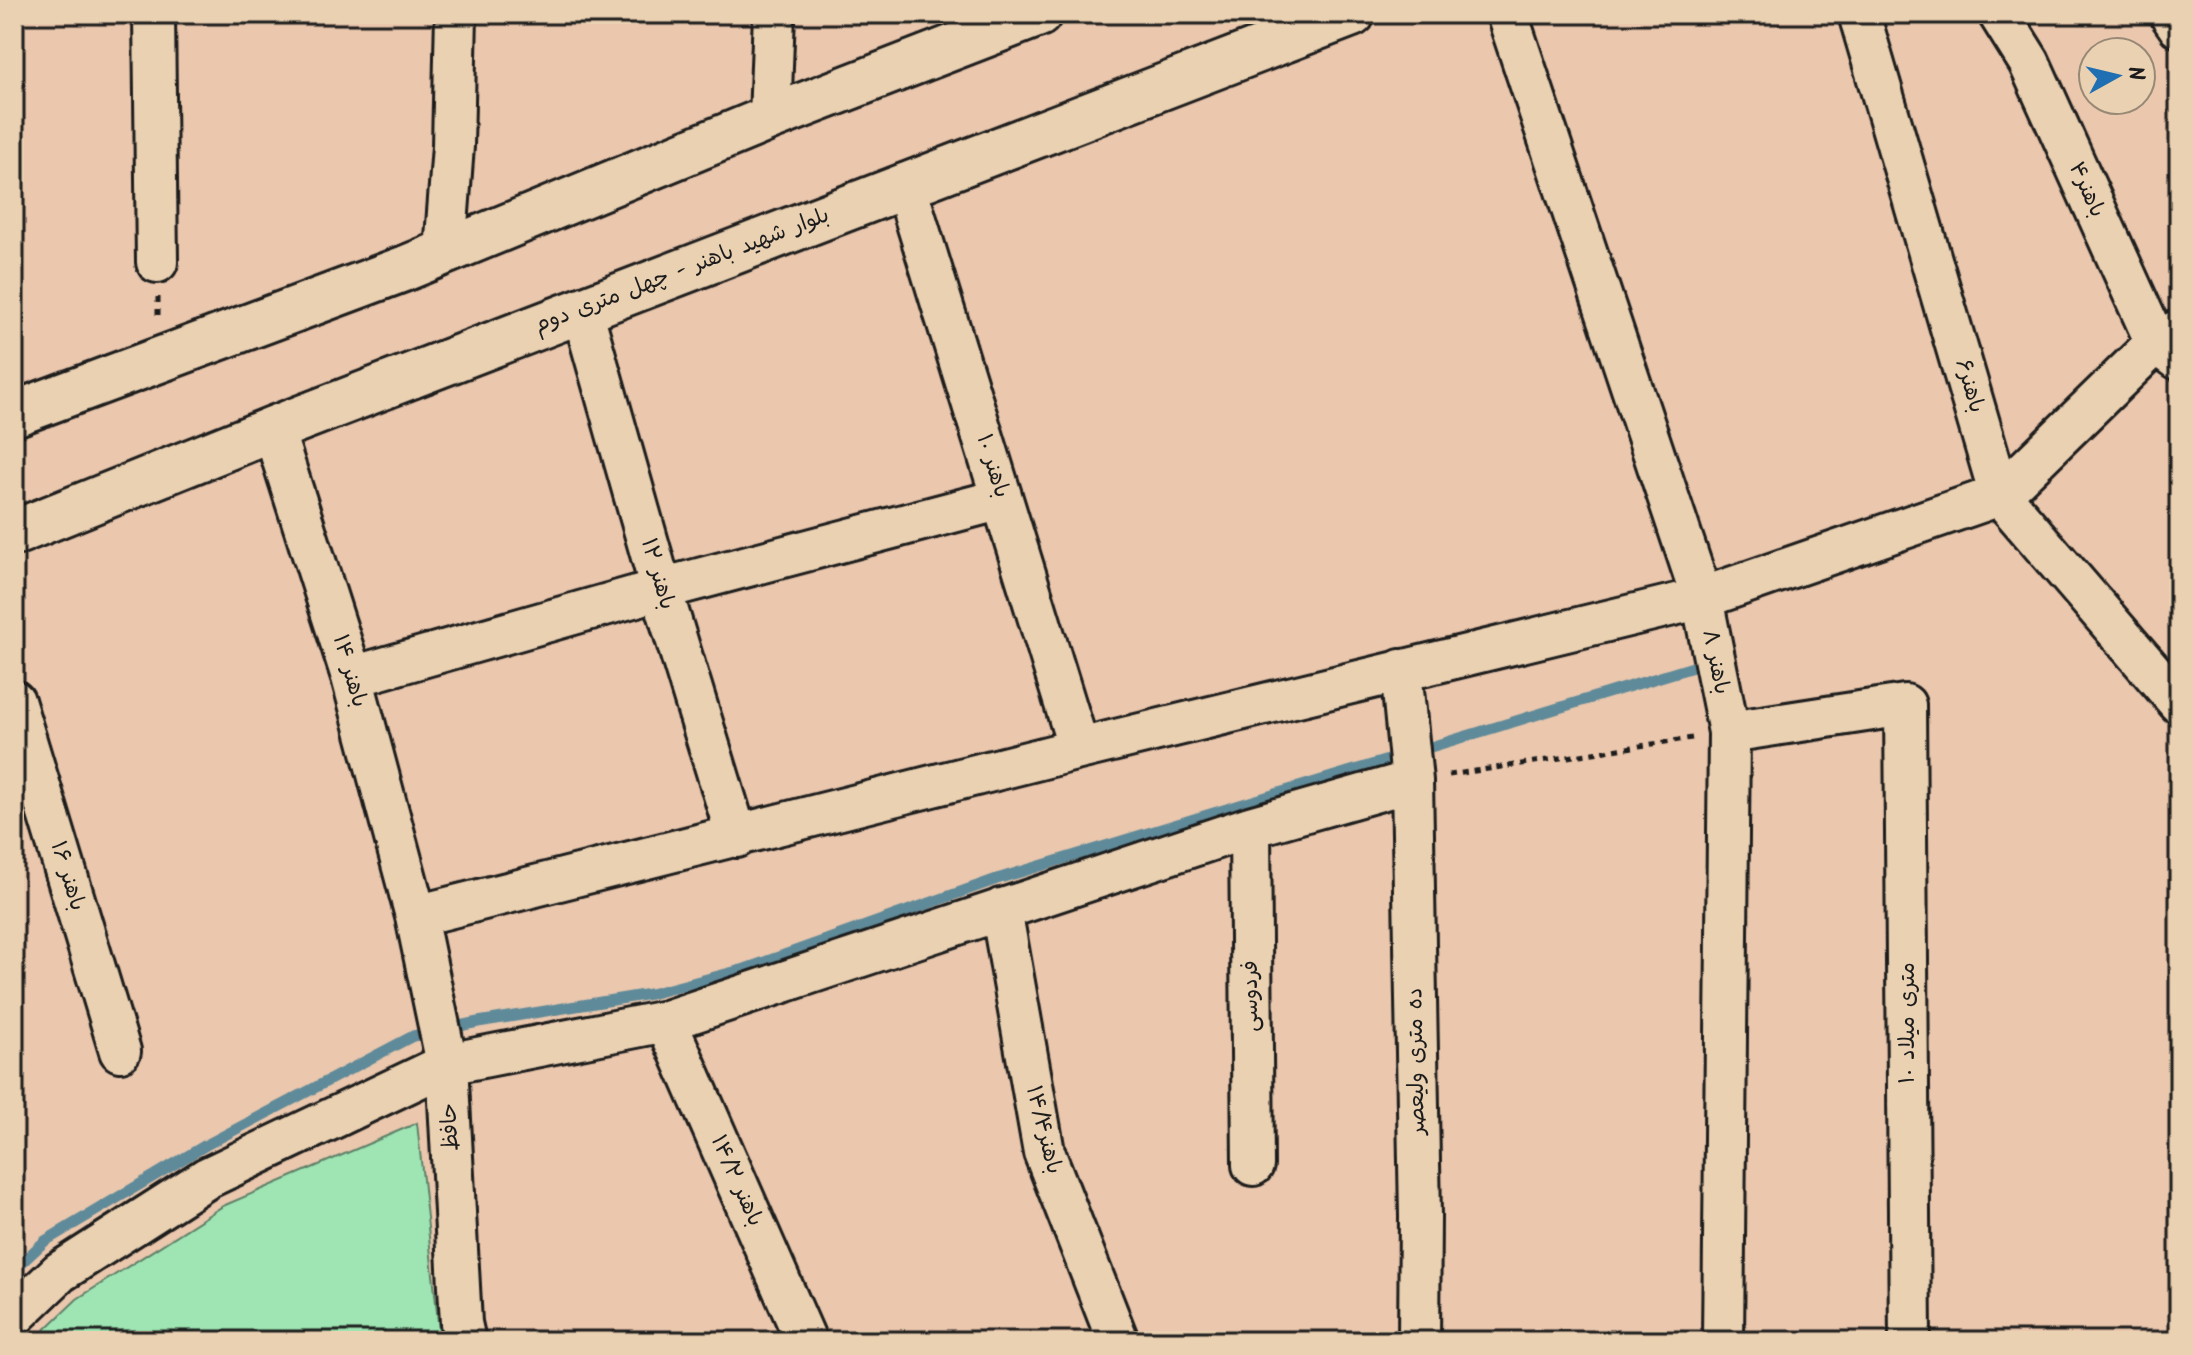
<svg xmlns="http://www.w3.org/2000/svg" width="2193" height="1355" viewBox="0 0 2193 1355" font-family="Kalam,'Playpen Sans Arabic',sans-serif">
  <rect width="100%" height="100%" fill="#eac7ad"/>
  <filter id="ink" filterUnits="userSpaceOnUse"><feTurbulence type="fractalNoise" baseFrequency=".0125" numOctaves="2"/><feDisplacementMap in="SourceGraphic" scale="16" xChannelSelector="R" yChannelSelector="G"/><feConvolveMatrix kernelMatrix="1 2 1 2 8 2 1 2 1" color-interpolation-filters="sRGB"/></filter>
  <g filter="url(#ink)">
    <path fill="#9ee5b3" stroke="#5d8068" stroke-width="2" d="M417,1123L440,1341H33L77,1299L223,1206Z"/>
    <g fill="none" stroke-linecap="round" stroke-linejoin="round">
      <path stroke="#5f8a99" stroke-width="11" d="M14,1270L45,1241L206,1145L413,1036L478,1022L650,994L745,969L997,879L1693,667"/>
      <g stroke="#1c1c1c" stroke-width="46">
        <path id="minor" d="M154,14L157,262
          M1507,14L1702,598L1729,732L1723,1341
          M1859,14L2000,495L2179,703
          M1999,14L2029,62L2156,343L2178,359
          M2170,14L2179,27
          M770,118L774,14
          M905,184L1079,749
          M445,252L453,146L456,14
          M582,310L661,589L737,837
          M273,429L352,677L416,916L447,1064L461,1323L465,1341
          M1401,670L1412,781L1420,1216L1419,1341
          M352,677L661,589L1002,499
          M14,701L120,1051
          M1729,732L1905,705L1910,1341
          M1250,827L1253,1165
          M1001,909L1044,1152L1118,1341
          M416,916L1079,749L1702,598L2000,495L2156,343L2179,330
          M666,1021L806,1341
          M14,1316L60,1272L207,1178L447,1064L666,1021L1250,827L1412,781"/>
      </g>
      <g stroke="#1c1c1c" stroke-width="50">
        <path id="tertiary" d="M14,414L406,268L770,118L1039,14
          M14,533L273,429L1352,14"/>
      </g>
      <path stroke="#1c1c1c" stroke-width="5" stroke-dasharray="6 6" stroke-linecap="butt" d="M158,297V319
        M1449,775L1692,738"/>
      <use href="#minor" stroke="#ead1b2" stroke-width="40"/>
      <use href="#tertiary" stroke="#ead1b2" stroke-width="44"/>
    </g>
  </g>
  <g text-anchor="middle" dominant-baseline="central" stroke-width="6" stroke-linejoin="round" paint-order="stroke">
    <g font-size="22" fill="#1c1c1c" stroke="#ead1b2">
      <text transform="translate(2086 190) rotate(66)">باهنر۴</text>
      <text transform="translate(682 271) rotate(-21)">بلوار شهید باهنر - چهل متری دوم</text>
      <text transform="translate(1969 386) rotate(74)">باهنر۶</text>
      <text transform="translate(992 466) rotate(73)">باهنر ۱۰</text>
      <text transform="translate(657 574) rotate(74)">باهنر ۱۲</text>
      <text transform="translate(1715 662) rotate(79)">باهنر ۸</text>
      <text transform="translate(349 671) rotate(74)">باهنر ۱۴</text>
      <text transform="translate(67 876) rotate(73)">باهنر ۱۶</text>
      <text transform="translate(1251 996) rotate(-90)">فردوسی</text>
      <text transform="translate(1908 1023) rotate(-90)">۱۰ متری میلاد</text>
      <text transform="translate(1417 1061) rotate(-91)">ده متری ولیعصر</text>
      <text transform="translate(451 1127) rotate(-93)">حافظ</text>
      <text transform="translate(1043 1130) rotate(76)">باهنر۱۴/۴</text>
      <text transform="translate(736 1181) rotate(66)">باهنر ۱۴/۲</text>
    </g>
  </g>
  <rect width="2193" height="1355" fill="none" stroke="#ead1b2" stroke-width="48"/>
  <rect x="24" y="24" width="2145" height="1307" fill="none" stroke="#1c1c1c" stroke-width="3" filter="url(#ink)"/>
  <g transform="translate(2117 76) rotate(82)"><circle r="38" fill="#ead1b2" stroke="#988976" stroke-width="2"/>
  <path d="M0-6L14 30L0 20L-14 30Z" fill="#1f6fb2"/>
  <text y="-12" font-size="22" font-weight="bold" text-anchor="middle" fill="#1c1c1c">N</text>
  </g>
</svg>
